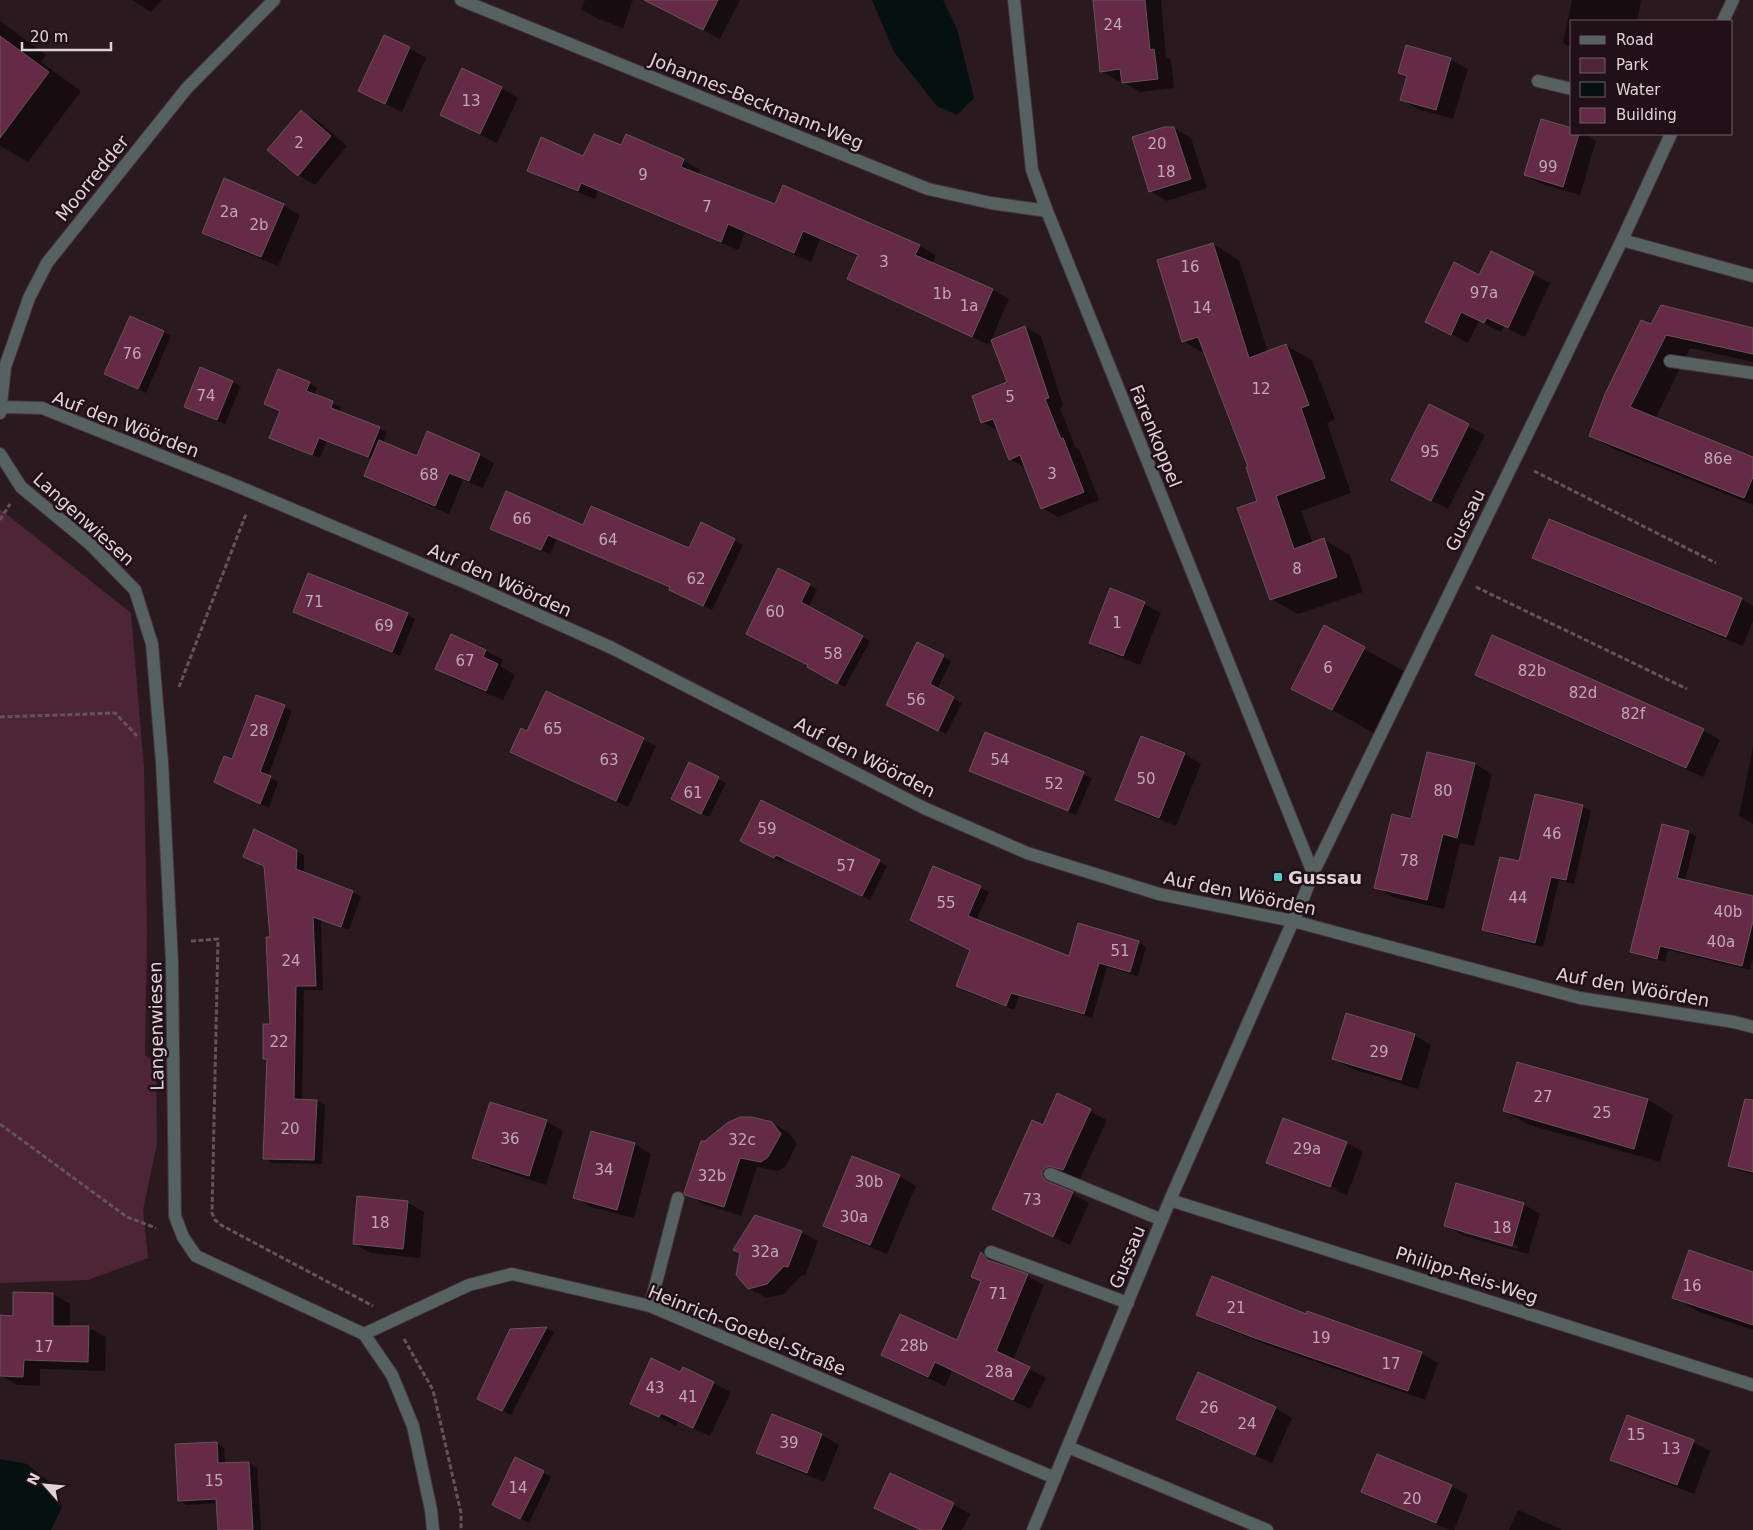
<svg xmlns="http://www.w3.org/2000/svg" width="1753" height="1530" viewBox="0 0 1753 1530" font-family="'DejaVu Sans',sans-serif">
  <rect width="100%" height="100%" fill="#2b1920"/>
  <path fill="#4e2536" d="M0,509L131,613L144,768L147,931L145,1055L156,1063L157,1144L143,1210L148,1258L88,1280L0,1283Z"/>
  <path fill="#051110" d="M872,0H943L957,29L974,98L957,115L937,106L894,52Z
    M0,1459L27,1464L55,1487L62,1507L51,1530H0Z"/>
  <path fill="#0007" fill-rule="evenodd" d="M132,0H162L151,12Z
    M585,0H633L623,28L598,19L581,9Z
    M664,0H740L720,39L660,7Z
    M1094,0H1161L1166,57L1171,60L1174,88L1140,92L1123,82V80L1118,81L1101,71Z
    M1572,0H1641L1637,21H1572V48L1563,43Z
    M0,21L46,55L41,62L81,91L28,162L0,146Z
    M1407,47L1451,60L1468,69L1453,119L1418,109L1402,100L1408,78L1399,73Z
    M409,48L426,58L402,112L360,91Z
    M501,88L518,98L497,143L441,115Z
    M301,112L318,121L347,146L315,185L298,175Z
    M1174,128L1191,138L1207,188L1167,201L1150,191Z
    M1572,134H1584L1596,141L1580,195L1542,184L1525,175Z
    M626,136L684,161L700,170L698,175L776,206L784,186L920,246L936,255L933,264L993,290L1009,299L989,345L866,288L849,279L859,257L820,240L811,262L745,233L738,250L598,191L595,199L546,180L529,170L622,147Z
    M283,205L300,215L278,266L220,242L203,232Z
    M1213,244L1239,260L1268,352L1285,345L1312,360L1335,420L1327,423L1351,493L1301,511L1313,544L1324,540L1350,555L1363,592L1298,614L1271,599L1259,502L1250,467L1207,355L1183,341Z
    M1492,253L1550,283L1525,337L1504,327L1501,332L1479,321L1468,343L1427,322L1480,276Z
    M1652,326L1753,330V362L1690,348L1655,419L1753,458V505L1614,449L1590,436Z
    M1025,327L1041,336L1063,406L1060,408L1075,447L1079,449L1099,500L1058,517L1042,508L1026,468L1010,459L999,431L982,422L1008,383Z
    M164,332L171,336L146,393L113,378Z
    M201,369L241,386L225,424L194,411Z
    M309,383L317,388L314,395L341,407L339,412L387,432L383,443L418,457L480,455L494,463L483,488L463,480L449,514L380,484L365,476L372,459L327,441L320,458L278,442L281,412L265,404Z
    M1429,406L1485,435L1448,509L1409,489Z
    M702,524L743,545L712,610L679,594L671,588L557,538L550,554L499,533L584,526L690,550Z
    M1534,557L1741,599L1753,606V621L1743,646L1551,567Z
    M809,585L817,590L808,608L870,641L845,687L808,667L809,665L755,638Z
    M1144,604L1161,613L1140,665L1107,652L1090,642Z
    M294,612L407,614L415,619L400,656Z
    M1324,627L1413,676L1381,737L1292,688Z
    M451,636L486,651L503,660L500,666L515,675L503,700L454,679L437,669Z
    M918,643L951,661L937,690L962,703L946,734L896,709Z
    M1476,674L1703,730L1720,740L1703,777L1493,684Z
    M546,692L656,746L628,807L511,751L528,732Z
    M284,707L292,711L268,776L278,782L269,808L223,786L232,760Z
    M986,734L1092,778L1076,815L971,771Z
    M1753,747V824L1739,816Z
    M1428,753L1475,764L1492,774L1474,846L1460,843L1444,909L1392,897L1376,887L1412,820Z
    M1184,754L1201,764L1176,826L1134,810L1117,800Z
    M690,764L726,783L709,817L681,803Z
    M1536,795L1583,807L1591,811L1574,884L1559,880L1543,947L1491,934L1483,930L1520,863Z
    M1688,832L1696,836L1685,881L1753,898V958L1750,970L1668,950L1665,962L1640,956L1632,951Z
    M749,845L879,861L887,866L870,900L784,858L782,862Z
    M296,851L304,855V873L353,892L361,897L349,930L321,920L323,990H304L302,1100L317,1101L325,1105L322,1164L272,1163L264,1158L268,1060L264,1058L271,1025L272,938Z
    M934,867L989,892L976,921L1070,957L1138,942L1146,947L1138,976L1107,967L1092,1018L1019,996L1014,1010L965,991L957,986L971,950Z
    M1414,1035L1431,1045L1418,1089L1350,1068L1334,1059Z
    M1518,1063L1648,1100L1673,1115L1660,1162L1529,1125L1504,1111Z
    M1058,1095L1107,1120L1080,1179L1067,1175L1059,1181V1186L1089,1203L1070,1245L1010,1218L993,1208L1043,1127Z
    M546,1121L563,1131L546,1185L491,1167L474,1158Z
    M772,1123L789,1133L797,1144L785,1167L778,1171L757,1167L741,1216L704,1204L686,1194L706,1142Z
    M1753,1127V1174L1737,1170L1729,1165Z
    M1347,1143L1363,1152L1347,1195L1285,1172L1268,1162ZM1284,1168L1337,1188L1336,1190L1284,1171Z
    M634,1144L651,1154L634,1218L591,1207L575,1197Z
    M899,1176L916,1186L887,1254L841,1235L824,1225Z
    M407,1202L424,1212L420,1258L371,1253L354,1244Z
    M1523,1204L1540,1214L1528,1254L1462,1235L1446,1226ZM1462,1230L1518,1246L1517,1249L1462,1233Z
    M801,1232L818,1241L805,1276L802,1275L784,1294L766,1298L749,1288L741,1254L734,1250Z
    M982,1254L1000,1265L1027,1276L1044,1285L1013,1360L1046,1378L1030,1409L952,1371L945,1386L899,1365L883,1355L957,1342L982,1282L973,1276Z
    M1753,1273V1330L1699,1312L1674,1297Z
    M15,1293L53,1294L70,1304V1327L89,1328L106,1337L105,1371L40,1369V1386L17,1385L0,1375L14,1317Z
    M1198,1314L1306,1316L1421,1353L1438,1363L1425,1400L1270,1346L1215,1324Z
    M546,1328L554,1332L511,1415L487,1403Z
    M683,1368L731,1392L710,1436L678,1421L676,1426L631,1403L681,1374Z
    M1275,1408L1292,1418L1272,1463L1195,1429L1178,1419Z
    M773,1415L822,1435L839,1445L824,1482L774,1462L758,1453Z
    M1693,1442L1710,1451L1694,1494L1629,1469L1612,1460Z
    M216,1443L224,1448L225,1464L249,1463L257,1468L261,1530H219L218,1503L187,1505L179,1501Z
    M543,1472L551,1477L529,1523L501,1509Z
    M1451,1486L1468,1495L1454,1530H1450L1380,1501L1363,1491Z
    M953,1504L970,1514L962,1530H920L875,1507Z
    M1518,1510L1563,1530H1509Z"/>
  <path fill="#652a45" stroke="#68535b" d="M644,0H718L703,30Z
    M1093,0H1145L1150,50L1154,49L1158,79L1122,83L1120,69L1100,72Z
    M384,35L410,47L385,104L358,91Z
    M0,36L49,72L0,138Z
    M1406,45L1451,58L1436,110L1400,100L1407,76L1398,73Z
    M462,68L502,87L480,134L440,115Z
    M301,110L331,136L298,176L267,150Z
    M1541,119L1572,128V134H1579L1563,187L1524,175Z
    M1164,127H1174L1191,179L1149,192L1132,137Z
    M594,134L621,145L626,134L684,159L681,167L775,204L783,185L920,245L915,255L993,289L972,337L847,279L858,255L803,231L794,253L728,224L721,242L581,183L578,191L527,171L541,137L583,156Z
    M224,178L284,204L261,257L202,233Z
    M1213,243L1249,358L1286,344L1309,405L1301,408L1325,478L1276,496L1294,549L1324,538L1337,577L1270,600L1237,508L1257,501L1246,467H1248L1198,337L1182,342L1157,260Z
    M1491,251L1534,272L1508,328L1487,318L1484,323L1461,312L1451,335L1425,322L1454,262L1479,275Z
    M1661,305L1753,328V354L1666,335L1630,407L1753,457V477L1744,498L1589,436L1605,394L1641,320L1651,324Z
    M130,316L164,331L138,389L104,374Z
    M1025,326L1049,398L1045,399L1061,439L1063,438L1084,492L1041,509L1020,455L1009,460L993,419L981,423L972,396L1007,382L991,340Z
    M200,367L233,381L217,420L184,407Z
    M278,369L310,382L306,391L333,401L331,408L380,427L368,457L319,438L312,455L269,438L280,411L264,404Z
    M1429,404L1469,424L1431,501L1391,480Z
    M427,431L480,454L469,481L449,473L435,506L364,476L379,440L417,456Z
    M506,491L583,525L591,506L689,548L701,522L735,539L703,606L669,590L670,587L548,535L541,550L490,529Z
    M1549,519L1742,598L1726,637L1532,558Z
    M778,568L810,584L801,602L863,636L837,684L807,667L808,665L746,634Z
    M308,573L408,613L392,652L293,612Z
    M1110,588L1145,602L1123,656L1089,643Z
    M1324,625L1365,647L1332,710L1291,689Z
    M451,634L486,650L483,657L498,664L486,691L435,669Z
    M1492,635L1704,729L1686,768L1475,675Z
    M917,642L944,655L930,684L954,697L938,731L886,705Z
    M546,691L644,738L616,801L510,752L521,728L527,731Z
    M256,695L285,705L260,772L271,776L260,804L214,782L224,756L232,759Z
    M985,732L1084,772L1068,811L969,771Z
    M1141,736L1185,753L1159,818L1115,800Z
    M1427,752L1475,763L1457,838L1443,834L1427,900L1374,888L1392,814L1411,819Z
    M689,762L719,777L701,814L671,799Z
    M1535,794L1583,805L1566,880L1551,877L1535,943L1482,930L1500,857L1519,861Z
    M761,800L880,860L862,896L776,855L774,858L740,841Z
    M1662,824L1689,831L1677,878L1753,896V921L1742,966L1660,946L1657,959L1630,952Z
    M254,829L297,850L296,869L353,891L341,927L313,917L316,986H296L294,1099L317,1100L314,1160L263,1159L267,1059H263V1024H270L266,937H270L264,866L243,857Z
    M933,866L981,886L968,916L1069,956L1078,923L1139,941L1130,972L1099,963L1084,1014L1011,993L1006,1006L956,986L970,950L910,920Z
    M1346,1013L1415,1034L1401,1080L1332,1059Z
    M1517,1062L1648,1099L1634,1149L1503,1111Z
    M1057,1093L1091,1109L1063,1170L1049,1166L1045,1168L1042,1171V1176L1046,1181L1073,1192L1053,1237L992,1209L1032,1120L1043,1125Z
    M1745,1099L1753,1100V1172L1728,1166Z
    M490,1102L547,1120L529,1176L472,1158Z
    M740,1117H752L772,1122L781,1134L768,1157L761,1162L740,1158L724,1207L685,1195L684,1193L701,1141H705L727,1123Z
    M1283,1118L1347,1142L1330,1187L1266,1163Z
    M591,1131L635,1143L617,1210L573,1198Z
    M852,1156L900,1175L870,1245L823,1226Z
    M1456,1183L1524,1203L1512,1246L1444,1226Z
    M357,1196L408,1201L403,1249L353,1244Z
    M755,1215L802,1231L788,1267L784,1266L767,1284L748,1289L736,1275L740,1253L733,1250Z
    M1689,1250L1753,1272V1325L1672,1298Z
    M981,1252L988,1260L1028,1274L996,1351L1030,1367L1013,1400L935,1362L928,1377L881,1355L900,1314L957,1340L981,1281L971,1277Z
    M1212,1276L1306,1314L1307,1311L1422,1352L1408,1391L1252,1337L1196,1315Z
    M13,1292L53,1293V1326H89L88,1362L24,1360L23,1377L0,1376V1315L13,1316Z
    M547,1327L502,1411L477,1399L510,1329Z
    M651,1358L680,1372L683,1367L714,1382L693,1428L661,1413L659,1417L630,1404Z
    M1198,1372L1276,1407L1255,1455L1176,1419Z
    M772,1414L822,1434L807,1473L756,1453Z
    M1627,1415L1694,1440L1677,1485L1610,1460Z
    M217,1442L218,1463L249,1462L253,1530H218L216,1499L178,1501L175,1444Z
    M1377,1454L1452,1485L1436,1523L1361,1492Z
    M515,1457L544,1471L520,1519L492,1505Z
    M890,1473L954,1503L941,1530H921L874,1508Z"/>
  <g fill="none" stroke-linecap="round" stroke-linejoin="round">
    <g stroke="#44333a" stroke-width="14">
      <path id="service" d="M1538,81L1572,89
        M1670,361L1753,373
        M1050,1174L1162,1220
        M991,1252L1128,1303
        M650,1306L678,1198"/>
    </g>
    <g stroke="#44333a" stroke-width="14">
      <path id="minor" d="M461,0L928,189L991,203L1047,211
        M1014,0L1032,170L1047,211L1313,873
        M1723,21L1733,0
        M1622,240L1753,276
        M1,407L42,408L237,486L469,584L612,648L924,808L1027,853L1159,894L1293,921L1580,998L1734,1022L1753,1027
        M0,413L5,367L29,298L47,263L187,88L274,0
        M0,454L21,487L90,544L135,590L152,644L162,762L172,962L175,1216L183,1237L196,1256L364,1334L392,1375L413,1426L431,1510L433,1530
        M1170,1200L1753,1385
        M364,1334L469,1285L512,1274L650,1306L1055,1478
        M1068,1447L1267,1530
        M1033,1530L1170,1200L1304,896L1313,873L1622,240L1671,134"/>
    </g>
    <path stroke="#64535a" stroke-width="3" stroke-dasharray="5 2.5" stroke-linecap="butt" d="M1534,471L1716,563
      M0,520L10,504
      M1476,587L1687,689
      M179,687L246,514
      M0,717L115,713L137,736
      M191,941L218,939L212,1213L215,1220L221,1225L373,1306
      M0,1124L127,1217L156,1228
      M404,1339L433,1390L461,1513V1530"/>
    <use href="#service" stroke="#566161" stroke-width="12"/>
    <use href="#minor" stroke="#566161" stroke-width="12"/>
  </g>
  <rect fill="#53cdc9" stroke="#211017" stroke-width="2" x="1273" y="872" width="10" height="10" rx="2.5"/>
  <g text-anchor="middle" dominant-baseline="central" stroke-width="5" stroke-linejoin="round" paint-order="stroke">
    <g font-size="15" fill="#c1a9b3">
      <text x="1113" y="25">24</text>
      <text x="471" y="101">13</text>
      <text x="299" y="143">2</text>
      <text x="1157" y="144">20</text>
      <text x="1548" y="167">99</text>
      <text x="1166" y="172">18</text>
      <text x="643" y="175">9</text>
      <text x="707" y="207">7</text>
      <text x="229" y="212">2a</text>
      <text x="259" y="225">2b</text>
      <text x="884" y="262">3</text>
      <text x="1190" y="267">16</text>
      <text x="1484" y="293">97a</text>
      <text x="942" y="294">1b</text>
      <text x="969" y="306">1a</text>
      <text x="1202" y="308">14</text>
      <text x="132" y="354">76</text>
      <text x="1261" y="389">12</text>
      <text x="206" y="396">74</text>
      <text x="1010" y="397">5</text>
      <text x="1430" y="452">95</text>
      <text x="1718" y="459">86e</text>
      <text x="1052" y="474">3</text>
      <text x="429" y="475">68</text>
      <text x="522" y="519">66</text>
      <text x="608" y="540">64</text>
      <text x="1297" y="569">8</text>
      <text x="696" y="579">62</text>
      <text x="314" y="602">71</text>
      <text x="775" y="612">60</text>
      <text x="1117" y="623">1</text>
      <text x="384" y="626">69</text>
      <text x="833" y="654">58</text>
      <text x="465" y="661">67</text>
      <text x="1328" y="668">6</text>
      <text x="1532" y="671">82b</text>
      <text x="1583" y="693">82d</text>
      <text x="916" y="700">56</text>
      <text x="1633" y="714">82f</text>
      <text x="553" y="729">65</text>
      <text x="259" y="731">28</text>
      <text x="609" y="760">63</text>
      <text x="1000" y="760">54</text>
      <text x="1146" y="779">50</text>
      <text x="1054" y="784">52</text>
      <text x="1443" y="791">80</text>
      <text x="693" y="793">61</text>
      <text x="767" y="829">59</text>
      <text x="1552" y="834">46</text>
      <text x="1409" y="861">78</text>
      <text x="846" y="866">57</text>
      <text x="1518" y="898">44</text>
      <text x="946" y="903">55</text>
      <text x="1728" y="912">40b</text>
      <text x="1721" y="942">40a</text>
      <text x="1120" y="951">51</text>
      <text x="291" y="961">24</text>
      <text x="279" y="1042">22</text>
      <text x="1379" y="1052">29</text>
      <text x="1543" y="1097">27</text>
      <text x="1602" y="1113">25</text>
      <text x="290" y="1129">20</text>
      <text x="510" y="1139">36</text>
      <text x="742" y="1140">32c</text>
      <text x="1307" y="1149">29a</text>
      <text x="604" y="1170">34</text>
      <text x="712" y="1176">32b</text>
      <text x="869" y="1182">30b</text>
      <text x="1032" y="1200">73</text>
      <text x="854" y="1217">30a</text>
      <text x="380" y="1223">18</text>
      <text x="1502" y="1228">18</text>
      <text x="765" y="1252">32a</text>
      <text x="1692" y="1286">16</text>
      <text x="998" y="1294">71</text>
      <text x="1236" y="1308">21</text>
      <text x="1321" y="1338">19</text>
      <text x="914" y="1346">28b</text>
      <text x="44" y="1347">17</text>
      <text x="1391" y="1364">17</text>
      <text x="999" y="1372">28a</text>
      <text x="655" y="1388">43</text>
      <text x="688" y="1397">41</text>
      <text x="1209" y="1408">26</text>
      <text x="1247" y="1424">24</text>
      <text x="1636" y="1435">15</text>
      <text x="789" y="1443">39</text>
      <text x="1671" y="1449">13</text>
      <text x="214" y="1481">15</text>
      <text x="518" y="1488">14</text>
      <text x="1412" y="1499">20</text>
    </g>
    <g font-size="18" fill="#e0d3d8" stroke="#211017">
      <text transform="translate(757 101) rotate(22)">Johannes-Beckmann-Weg</text>
      <text transform="translate(92 178) rotate(-51)">Moorredder</text>
      <text transform="translate(126 424) rotate(21)">Auf den Wöörden</text>
      <text transform="translate(1156 436) rotate(68)">Farenkoppel</text>
      <text transform="translate(84 519) rotate(42)">Langenwiesen</text>
      <text transform="translate(1465 520) rotate(-64)">Gussau</text>
      <text transform="translate(500 580) rotate(24)">Auf den Wöörden</text>
      <text transform="translate(865 757) rotate(27)">Auf den Wöörden</text>
      <text transform="translate(1240 893) rotate(12)">Auf den Wöörden</text>
      <text transform="translate(1633 987) rotate(10)">Auf den Wöörden</text>
      <text transform="translate(156 1026) rotate(-91)">Langenwiesen</text>
      <text transform="translate(1127 1257) rotate(-68)">Gussau</text>
      <text transform="translate(1467 1275) rotate(18)">Philipp-Reis-Weg</text>
      <text transform="translate(747 1330) rotate(22)">Heinrich-Goebel-Straße</text>
    </g>
    <g font-size="18" font-weight="bold" fill="#e0d3d8" stroke="#211017" text-anchor="start">
      <text x="1288" y="877">Gussau</text>
    </g>
  </g>
  <rect x="1570" y="20" width="162" height="115" fill="#211017" stroke="#6d5e64"/>
  <rect x="1580" y="36" width="25" height="8" fill="#566161" stroke="#6d5e64"/>
  <text x="1616" y="45" font-size="15" fill="#e0d3d8">Road</text>
  <rect x="1580" y="58" width="25" height="15" fill="#4e2536" stroke="#6d5e64"/>
  <text x="1616" y="70" font-size="15" fill="#e0d3d8">Park</text>
  <rect x="1580" y="82" width="25" height="15" fill="#051110" stroke="#6d5e64"/>
  <text x="1616" y="95" font-size="15" fill="#e0d3d8">Water</text>
  <rect x="1580" y="108" width="25" height="15" fill="#652a45" stroke="#6d5e64"/>
  <text x="1616" y="120" font-size="15" fill="#e0d3d8">Building</text>
  <g transform="translate(45 1485) rotate(297)" stroke="#211017" stroke-width="4" paint-order="stroke">
  <path d="M0-4L9 19L0 12L-9 19Z" fill="#e0d3d8"/>
  <text y="-8" font-size="14" font-weight="bold" text-anchor="middle" fill="#e0d3d8">N</text>
  </g>
  <path d="M22 42v8h89v-8" fill="none" stroke="#e0d3d8" stroke-width="2.5"/>
  <text x="30" y="42" font-size="15" fill="#e0d3d8" stroke="#211017" stroke-width="4" paint-order="stroke">20 m</text>
</svg>
